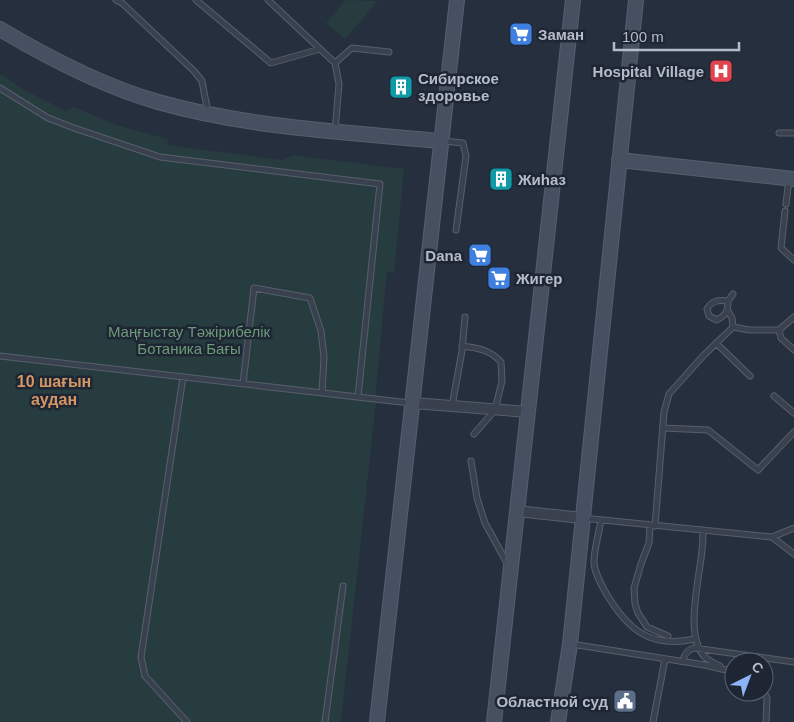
<svg xmlns="http://www.w3.org/2000/svg" width="794" height="722" viewBox="0 0 794 722" font-family="Arial,sans-serif">
  <rect width="100%" height="100%" fill="#252f3e"/>
  <path fill="#273c3f" d="M346,0L378,1L345,39L326,23Z
    M0,74L26,91L66,111L74,107L113,124L168,139L167,145L283,160L292,155L404,169L394,273L387,272L376,389V402L341,722H0Z"/>
  <g fill="none" stroke-linecap="round" stroke-linejoin="round">
    <g stroke="#575f6c" stroke-width="7">
      <path id="lane" d="M116,0L122,3L194,71L202,81L208,113
        M196,0L271,63L320,49
        M268,0L335,63
        M0,88L48,118L74,128L160,157L380,184L358,397
        M335,131L339,84L335,63L352,48L389,52
        M779,133H794
        M443,141L463,143L466,156L456,230
        M786,204L789,179
        M785,211L781,248L794,260
        M728,301C728,311 726,315 717,320L709,316L707,309C712,300 719,300 728,301L733,294
        M728,311L732,318L733,327L749,330H779L794,317
        M779,330L781,338L794,350
        M716,343L750,376
        M462,346C479,348 490,350 501,362L502,381L495,410L474,434
        M0,356L410,403
        M183,377L141,657L145,676L187,722
        M243,384L254,288L310,298L321,331L324,357L322,393
        M774,396L794,413
        M452,406L462,351L465,317
        M663,428L708,430L758,470L794,432
        M471,461L477,498L485,523L508,565
        M583,518L772,537L794,528
        M601,520C599,533 594,549 594,562C594,572 604,590 609,598C631,633 653,648 695,639
        M650,525L649,543L641,564L634,588L635,604L638,613L647,627L668,636
        M655,526L664,412L669,394L703,356L733,327
        M703,530C703,537 703,543 702,550C700,577 683,638 706,658C710,661 715,664 720,666
        M772,537L794,554
        M571,644L705,665L734,672
        M683,661C684,655 687,650 694,648L794,662
        M764,692L767,698L766,722
        M325,722L343,586
        M653,722L665,659"/>
    </g>
    <g stroke="#575f6c" stroke-width="12">
      <path id="street" d="M413,403L528,412
        M517,511L582,518"/>
    </g>
    <g stroke="#575f6c" stroke-width="16">
      <path id="secondary" d="M0,29C47,57 106,87 158,102C250,128 347,132 440,141
        M619,160L794,179
        M377,722L457,0
        M494,722L573,0
        M558,722L570,644L636,0"/>
    </g>
    <use href="#lane" stroke="#39414e" stroke-width="5"/>
    <use href="#street" stroke="#39414e" stroke-width="10"/>
    <use href="#secondary" stroke="#475061" stroke-width="14"/>
  </g>
  <defs>
    <g id="supermarket-square" transform="scale(1.25)"><rect x="-9" y="-9" width="18" height="18" rx="4" fill="#3f7fe0" stroke="#1e2634"/><path d="M-6-5.5h2.5l.6 2H6L4.5 2H-2.5L-4.4-4H-6ZM-1.5 3.2a1.3 1.3 0 1 0 .1 0ZM3 3.2a1.3 1.3 0 1 0 .1 0Z" fill="#fff"/></g>
    <g id="hospital-square" transform="scale(1.25)"><rect x="-9" y="-9" width="18" height="18" rx="4" fill="#e0444e" stroke="#1e2634"/><path d="M-5-5h3v3.5h4V-5h3V5h-3V1.5h-4V5h-3Z" fill="#fff"/></g>
    <g id="building-square" transform="scale(1.25)"><rect x="-9" y="-9" width="18" height="18" rx="4" fill="#0f9aa8" stroke="#1e2634"/><path d="M-4-6H4V6H1V3H-1V6H-4ZM-2.5-4.3h1.7v1.8h-1.7ZM.8-4.3h1.7v1.8H.8ZM-2.5-1h1.7V.8h-1.7ZM.8-1h1.7V.8H.8Z" fill="#fff"/></g>
    <g id="civic-square" transform="scale(1.25)"><rect x="-9" y="-9" width="18" height="18" rx="4" fill="#5c6f8a" stroke="#1e2634"/><path d="M-.6-6.5H3V-4.5H.6V-3L4-1V1h2V6H-6V1h2V-1L-.6-3ZM-1.2 2.5V6h2.4V2.5Z" fill="#fff"/></g>
  </defs>
  <g fill-rule="evenodd">
    <use href="#supermarket-square" x="521" y="34"/>
    <use href="#hospital-square" x="721" y="71"/>
    <use href="#building-square" x="401" y="87"/>
    <use href="#building-square" x="501" y="179"/>
    <use href="#supermarket-square" x="480" y="255"/>
    <use href="#supermarket-square" x="499" y="278"/>
    <use href="#civic-square" x="625" y="701"/>
  </g>
  <g text-anchor="middle" dominant-baseline="central" stroke-width="5" stroke-linejoin="round" paint-order="stroke">
    <g font-size="15" font-weight="bold" fill="#b5bcc9" stroke="#1e2634" text-anchor="start">
      <text x="538" y="34">Заман</text>
      <text x="704" y="71" text-anchor="end">Hospital Village</text>
      <text x="418" y="78">Сибирское<tspan x="418" dy="17">здоровье</tspan></text>
      <text x="518" y="179">Жиhаз</text>
      <text x="462" y="255" text-anchor="end">Dana</text>
      <text x="516" y="278">Жигер</text>
      <text x="608" y="701" text-anchor="end">Областной суд</text>
    </g>
    <g font-size="15" fill="#6c9a77" stroke="#1e2634">
      <text x="189" y="331">Маңғыстау Тәжірибелік<tspan x="189" dy="17">Ботаника Бағы</tspan></text>
    </g>
    <g font-size="16" font-weight="bold" fill="#d49765" stroke="#1e2634">
      <text x="54" y="381">10 шағын<tspan x="54" dy="18">аудан</tspan></text>
    </g>
  </g>
  <g transform="translate(749 677) rotate(42)"><circle r="24" fill="#1e2634" stroke="#5a6270"/>
  <path d="M0-4L9 19L0 12L-9 19Z" fill="#8cb4f7"/>
  <text y="-8" font-size="14" font-weight="bold" text-anchor="middle" fill="#b5bcc9">С</text>
  </g>
  <path d="M614 42v8h125v-8" fill="none" stroke="#b5bcc9" stroke-width="2.5"/>
  <text x="622" y="42" font-size="15" fill="#b5bcc9" stroke="#1e2634" stroke-width="4" paint-order="stroke">100 m</text>
</svg>
